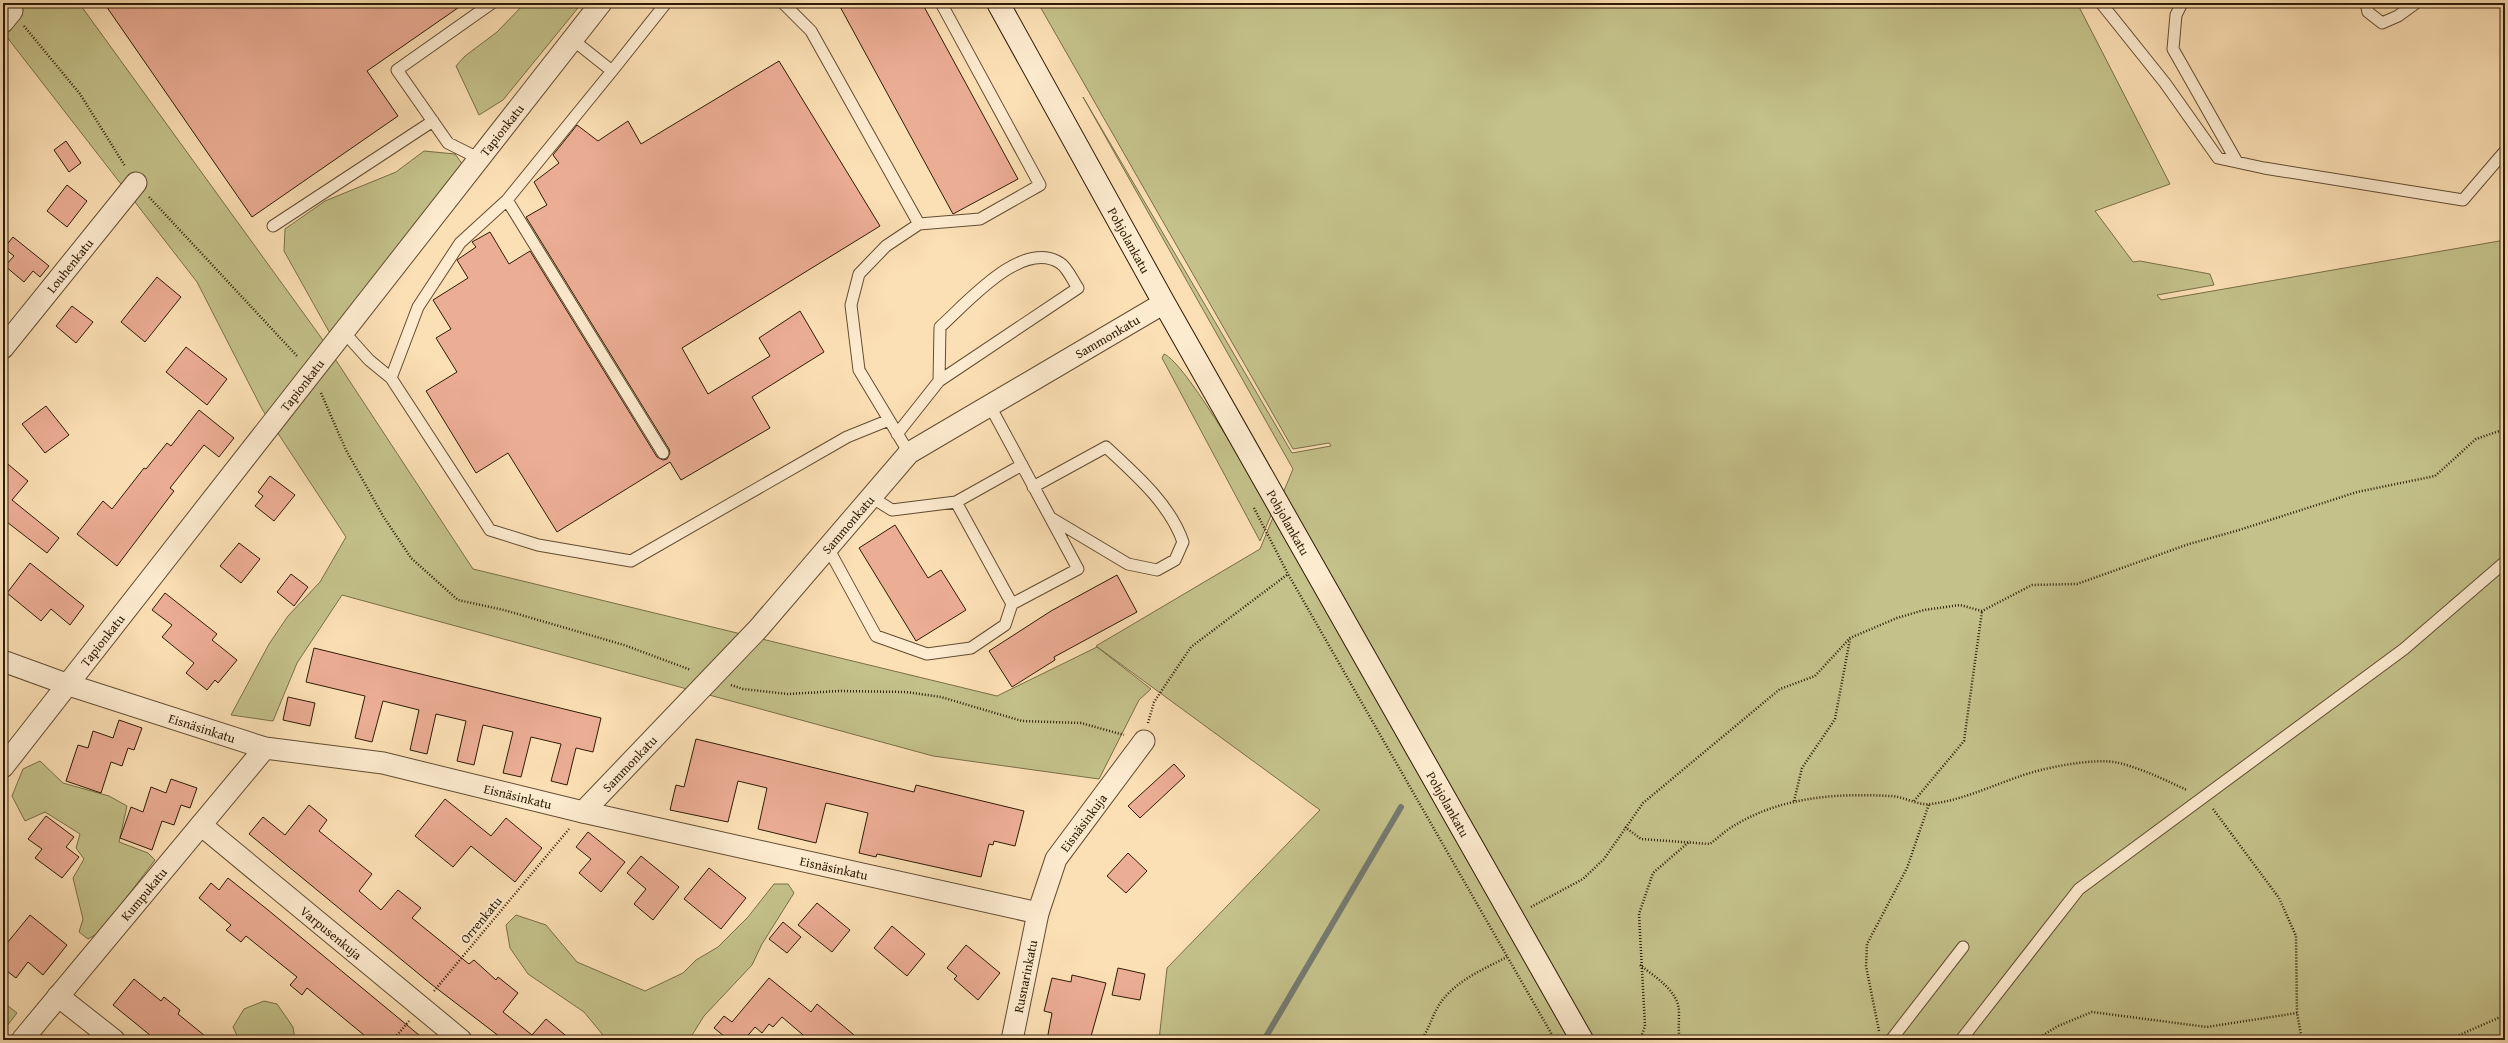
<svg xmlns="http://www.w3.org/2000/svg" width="2508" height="1043" viewBox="0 0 2508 1043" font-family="'Gentium Book Plus',serif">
  <rect width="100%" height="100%" fill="#fce0b5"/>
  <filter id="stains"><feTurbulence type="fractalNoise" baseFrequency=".005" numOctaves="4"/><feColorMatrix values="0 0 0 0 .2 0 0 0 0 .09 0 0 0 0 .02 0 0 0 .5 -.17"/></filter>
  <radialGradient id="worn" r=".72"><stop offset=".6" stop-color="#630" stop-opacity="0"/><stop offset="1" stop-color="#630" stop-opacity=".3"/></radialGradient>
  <path fill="#c4c18a" stroke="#796e48" d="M3,3H79L320,336L473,569L997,696L1097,647L1151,689L1139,700L1099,779L933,756L342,595L297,663L273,721L231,715L269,644L288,616L320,582L346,537L262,409L197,282L3,32Z
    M525,3H582L503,100L479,115L456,66L465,56L497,32Z
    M1038,3H2077L2170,184L2095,211L2133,262L2140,261L2210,274L2214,285L2157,295L2161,300L2505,240V1040H1159L1167,968L1320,810L1096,646L1260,549L1293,469L1083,97L1292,453L1331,446L1329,443L1293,449Z
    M424,151L455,154L466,169L332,337L284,251L285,229L325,201L396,172Z
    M1164,354C1186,363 1252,480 1269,506L1272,513L1260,541L1162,358Z
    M40,761L63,783L109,796L127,806L119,842L148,853L155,860L100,932L88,939L79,932L83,919L73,878L84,859L76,848L80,834L45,812L25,821L12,796L23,769Z
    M774,884H788L794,893L762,944L752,965L704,1016L689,1040H607L584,1012L528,974L510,948L506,925L516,915L546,925L577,962L645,991L683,973L696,960L718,947L748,917Z
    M264,1001L277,1004L293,1027L295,1040H239L233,1027L244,1009Z
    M3,1002L17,1013L3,1031Z"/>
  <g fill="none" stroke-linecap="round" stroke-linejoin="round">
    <path stroke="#757a71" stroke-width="6" d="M1264,1040L1401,807"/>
  </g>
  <path fill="#ecad95" stroke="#2e1b05" d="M104,3H465L367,71L398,116L252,217Z
    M838,3H922L1018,179L953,214Z
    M779,61L880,226L682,348L708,394L770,356L759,338L800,311L824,352L752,397L770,428L681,480L670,462L557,532L508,453L476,473L426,391L457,372L436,338L451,329L433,300L468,278L457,260L476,247L472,242L490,232L509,264L530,251L657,457L663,460L667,459L670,453L669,449L526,217L547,205L534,182L559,163L553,155L577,125L598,141L628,121L641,144Z
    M66,141L81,163L69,172L54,150Z
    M67,185L87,201L67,227L47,211Z
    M13,237L49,266L40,277L33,271L24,282L5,266L14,256L4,248Z
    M157,277L181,297L145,342L121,322Z
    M72,306L93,322L76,343L56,326Z
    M186,347L227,379L207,405L166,372Z
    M46,406L69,435L45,453L22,424Z
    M199,410L234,438L219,457L204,445L170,488L174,491L117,566L77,534L103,501L112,509L144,468L146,469L167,443L171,446Z
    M3,460L28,481L12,500L59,538L47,553L3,519Z
    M270,476L295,495L274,521L255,506L263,496L258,492Z
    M895,525L928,578L941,570L966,610L916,641L859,548Z
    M239,543L260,559L241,583L220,566Z
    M30,563L84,606L70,625L51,609L41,621L7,593Z
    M291,574L308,587L294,606L277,592Z
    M1117,575L1137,612L1054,657L1055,660L1012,687L989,651L1051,611Z
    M165,593L217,634L212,640L237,660L218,683L215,680L207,690L186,673L194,663L162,637L172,625L152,610Z
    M314,648L601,718L593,752L576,748L567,785L551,781L561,744L531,737L521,777L503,773L513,732L483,725L474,765L457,761L466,721L436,714L427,754L410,750L419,710L383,701L372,742L355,738L365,696L306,682Z
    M288,697L315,703L310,726L283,720Z
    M119,720L142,728L134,750L128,748L122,766L111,762L101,793L66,781L78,745L88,748L93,731L113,738Z
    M696,739L914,792L916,785L1024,811L1015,846L994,841L993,845L989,844L981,877L877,854L876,857L859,853L868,813L826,803L816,843L758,829L767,788L738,781L728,822L670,810L676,785L684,787Z
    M1174,764L1185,776L1140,818L1128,806Z
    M171,779L197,788L190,808L181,805L174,825L162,821L152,850L120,838L131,807L143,812L151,787L166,793Z
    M445,799L491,836L506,818L542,848L515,882L471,846L453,867L415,836Z
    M309,805L327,820L319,831L372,874L359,891L381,910L398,890L421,908L412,918L469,964L474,960L496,980L498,977L518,993L503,1012L532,1035L546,1019L571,1040H504L431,984L249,834L263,817L285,835Z
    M46,816L74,837L66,847L79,857L62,878L35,858L42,849L28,839Z
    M588,832L625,862L601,892L579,873L591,859L576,847Z
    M1128,853L1147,871L1126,893L1107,876Z
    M641,856L679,887L653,920L634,904L646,889L627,873Z
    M709,868L746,898L721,929L684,899Z
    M228,878L268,910L425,1040H370L307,988L302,995L290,985L297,977L246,936L241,942L226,930L231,925L199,898L211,883L219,890Z
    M817,903L850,930L832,952L798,925Z
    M30,915L67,945L43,975L28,962L16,978L3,968V948Z
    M783,922L801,937L787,953L769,939Z
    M892,926L925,954L907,976L874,948Z
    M966,945L1000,973L978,1000L954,979L957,976L947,968Z
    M1118,968L1145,974L1140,1000L1112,995Z
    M1072,975L1106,983L1090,1040H1047L1052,1013L1044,1011L1052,978L1071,982Z
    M769,978L811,1012L817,1004L860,1040H809L782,1017L773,1027L769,1024L762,1033L755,1027L744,1040H729L714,1028L724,1016L732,1022Z
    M134,979L161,1001L164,997L180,1010L178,1014L210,1040H156L113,1005Z"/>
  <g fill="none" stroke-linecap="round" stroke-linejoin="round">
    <g stroke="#624c31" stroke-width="13">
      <path id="lane" d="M783,3L811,31L919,224
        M2101,3L2165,83L2218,158L2264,168L2463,200L2505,151
        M2182,3L2176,15L2173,49L2237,162
        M2366,3L2368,12L2382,23L2398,16L2416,3
        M573,40L612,71L507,200L460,243L418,307L391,378L490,530L538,545L631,561L847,437L889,420
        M612,71L666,3
        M480,159L448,143L397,70L492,3
        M507,200L663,453
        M273,226L433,121
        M343,331L369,360L391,378
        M990,406L1078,569L1012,604L956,502L1022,465
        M897,434L939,381L1078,288C1073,281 1067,267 1060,263C1022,238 966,304 940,327L939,381
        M909,453L859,370L851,305L859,274L886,246L919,224L980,219L1040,185L941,3
        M1033,487L1106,447C1135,474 1170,504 1183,542L1175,560L1157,570L1128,564L1051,518
        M871,497L892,510L956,502
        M828,548L876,636L927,654L971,648L1005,625L1012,604
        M1891,1040L1963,947
        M1961,1040L2079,889L2404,649L2505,562"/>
    </g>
    <g stroke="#624c31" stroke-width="23">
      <g id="street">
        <path d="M3,22L12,11"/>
        <path id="s1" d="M3,348L136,183"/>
        <path id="s2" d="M3,661L69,685L265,748L383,763L583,812L1038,913"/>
        <path id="s3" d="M3,767L601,3"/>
        <path id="s4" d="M583,812L758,629L909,453L1164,303"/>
        <path id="s5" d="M201,825L461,1040"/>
        <path d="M58,996L114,1040"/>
        <path id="s6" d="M22,1040L265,748"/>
        <path id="s7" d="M1012,1040L1038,913L1056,859L1144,741"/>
      </g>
    </g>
    <g stroke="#2e1b05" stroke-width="24">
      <g id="secondary">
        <path id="s8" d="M998,3L1164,303L1582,1040"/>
      </g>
    </g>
    <path stroke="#2e1b05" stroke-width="2.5" stroke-dasharray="1 2" stroke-linecap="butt" d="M24,26L80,94L125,166
      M149,197L298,357
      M321,393L346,450L383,516L411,558L458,600L504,610L624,645L691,670
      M1254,508L1288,574L1555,1040
      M731,685L743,689L788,694L839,691L906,692L941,697L1022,721L1081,723L1124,735
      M1148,723L1154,702L1191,647L1288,574
      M1794,801L1802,768L1835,719L1850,639
      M1914,801L1964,741L1982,611
      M2213,809L2279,898L2296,936L2297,1013L2302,1040
      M1625,827L1641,839L1710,844C1719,837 1727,829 1737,824C1782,797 1838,793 1890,796C1903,796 1918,806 1931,804C1962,800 1989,787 2018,777C2041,768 2096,757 2119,763C2143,769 2165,780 2187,790
      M1531,907L1583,879L1604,859L1643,803L1780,689L1815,676L1850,638L1897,618L1924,610L1960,605L1982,611L2032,585L2077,584L2189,544L2236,531L2357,492L2435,476L2476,439L2505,429
      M1640,965C1655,977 1679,991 1679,1012C1679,1022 1678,1030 1680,1040
      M434,991L569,829
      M1879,1031L1866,966L1867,944L1907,868L1929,804
      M393,1040L409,1021
      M1421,1040C1430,1028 1433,1013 1441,1002C1457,980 1484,969 1507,957
      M1640,1040L1645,1026L1639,914L1653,873L1690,841
      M2035,1040L2058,1026L2092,1012L2207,1027L2297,1013
      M2448,1040L2505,1015"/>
    <use href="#lane" stroke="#fdebcf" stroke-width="11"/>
    <use href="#street" stroke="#fdebcf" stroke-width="21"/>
    <use href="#secondary" stroke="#fdebcf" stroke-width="22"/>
  </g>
  <g text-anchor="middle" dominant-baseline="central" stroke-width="3.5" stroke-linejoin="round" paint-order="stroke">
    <g font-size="13" fill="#2e1b05" stroke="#fdebcf">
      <text stroke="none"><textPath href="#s3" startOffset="809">Tapionkatu</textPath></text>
      <text stroke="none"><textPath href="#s8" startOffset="271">Pohjolankatu</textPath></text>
      <text stroke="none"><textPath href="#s1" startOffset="106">Louhenkatu</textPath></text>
      <text stroke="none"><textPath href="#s4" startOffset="715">Sammonkatu</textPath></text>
      <text stroke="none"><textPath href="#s3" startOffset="485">Tapionkatu</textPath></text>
      <text stroke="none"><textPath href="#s8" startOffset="595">Pohjolankatu</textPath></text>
      <text stroke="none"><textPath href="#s4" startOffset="391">Sammonkatu</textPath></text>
      <text stroke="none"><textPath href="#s3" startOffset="161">Tapionkatu</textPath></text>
      <text stroke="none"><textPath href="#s2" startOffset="210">Eisnäsinkatu</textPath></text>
      <text stroke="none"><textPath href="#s4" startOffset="67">Sammonkatu</textPath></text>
      <text stroke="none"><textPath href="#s2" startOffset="534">Eisnäsinkatu</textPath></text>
      <text stroke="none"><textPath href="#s8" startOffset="919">Pohjolankatu</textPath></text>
      <text stroke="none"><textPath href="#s7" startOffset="232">Eisnäsinkuja</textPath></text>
      <text stroke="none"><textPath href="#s2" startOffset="858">Eisnäsinkatu</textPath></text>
      <text stroke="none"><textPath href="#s6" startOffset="190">Kumpukatu</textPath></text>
      <text transform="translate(481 920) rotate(-50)">Orrenkatu</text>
      <text stroke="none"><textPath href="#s5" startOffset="169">Varpusenkuja</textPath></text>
      <text stroke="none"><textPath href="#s7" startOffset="65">Rusnarinkatu</textPath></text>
    </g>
  </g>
  <rect width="2508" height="1043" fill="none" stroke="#fce0b5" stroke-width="16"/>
  <rect x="4" y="4" width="2500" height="1035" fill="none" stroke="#2e1b05" stroke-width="2"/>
  <rect x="8" y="8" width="2492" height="1027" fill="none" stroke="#2e1b05"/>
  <rect width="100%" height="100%" filter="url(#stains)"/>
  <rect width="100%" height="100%" fill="url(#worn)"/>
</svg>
